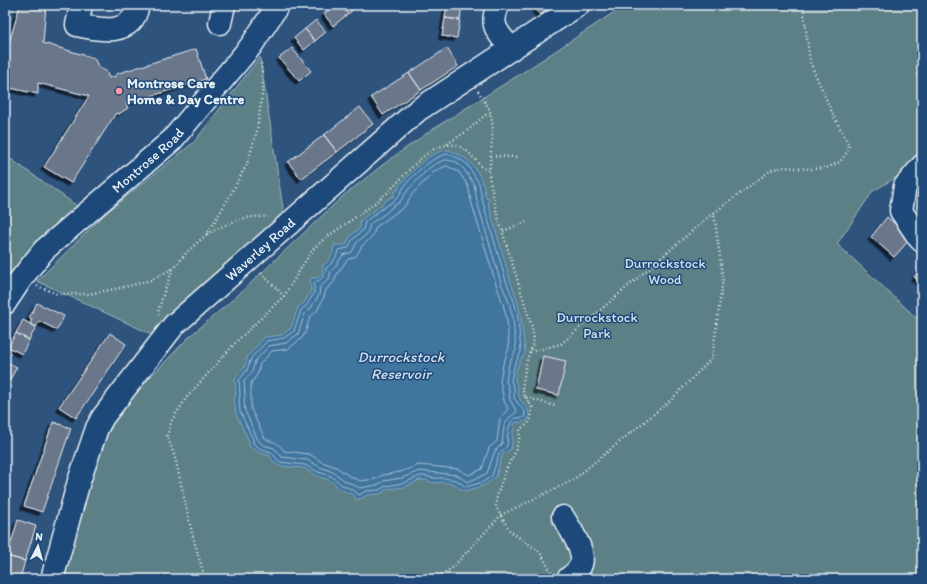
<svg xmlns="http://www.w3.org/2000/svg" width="927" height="584" viewBox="0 0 927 584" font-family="Itim,sans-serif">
  <defs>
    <filter id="shadow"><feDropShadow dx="-3.5" dy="3.5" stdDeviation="0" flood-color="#0009"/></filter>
  </defs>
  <rect width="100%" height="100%" fill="#2e537d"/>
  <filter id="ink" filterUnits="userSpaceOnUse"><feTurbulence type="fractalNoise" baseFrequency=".025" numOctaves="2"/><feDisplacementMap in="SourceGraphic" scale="8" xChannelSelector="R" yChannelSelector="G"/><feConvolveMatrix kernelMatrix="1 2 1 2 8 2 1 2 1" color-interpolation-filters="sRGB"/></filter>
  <g filter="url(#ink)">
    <path fill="#5c8085" stroke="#a2b8be" d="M625,5H922V157L912,168L873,191L837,244L922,323V579H64L68,567L79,516L99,452L116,417L136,392L189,337L237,296L343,196L389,160L433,129L525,71Z
      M260,57L284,215L155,336L37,281L107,212L194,142Z
      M5,155L80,208L5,287Z"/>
    <path fill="#41759e" stroke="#84a7c2" d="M449,150C474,160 481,173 486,198L489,199L488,203L510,280L517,300L521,318L525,353C519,361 515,370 515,379C515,382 517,385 518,388C518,391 517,394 519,397C521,403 528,407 529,413C530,421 523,423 517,422L514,424L511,449L502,455L496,477L485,485L466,491L459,488L455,484L443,482L433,483L426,480H419L405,487L387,489L380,494L367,495L362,498L356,500L354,495L339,489L335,484L329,480L317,476L304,468L279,466L273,461L269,455C260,455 256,450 249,446V441L236,414L234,399L236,395L235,379L244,368L248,356L265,337L282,335L291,328L298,307L304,303L311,291L310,278H317L322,274L323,265C331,260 333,254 334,245H346L350,236L360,228V221C367,215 375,211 381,205C386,201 388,198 394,196V192L398,190L399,186C413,172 427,151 449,150Z"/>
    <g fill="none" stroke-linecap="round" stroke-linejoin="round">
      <path stroke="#a5bfd4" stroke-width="1" d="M448,154L458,158L467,164L479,183L482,199L506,281L514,301L518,318L521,352L514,366L511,381L514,388V398L525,412V416L522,418H515C507,424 508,437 507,446L499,454L492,476L483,482L466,487L456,480L443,478H433L426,476H420L404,483L386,486L379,490L366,491L359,495L355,491L342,485L331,476L318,472L305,465L280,462L276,458L271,452L261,449L253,443V439L240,412L239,400L240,395L239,380L247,370L251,358L267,341L284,338L294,331L301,310L307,305L314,293V283C322,279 325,277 326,268C333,263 337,257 338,250L348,248L353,239L363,230L365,222C374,214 385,207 395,200C399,197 401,191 404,187C412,175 434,155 448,154Z
        M444,160H448L456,162L463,168L474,184L477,201L501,283L509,302L513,319L516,350L509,364L506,381L509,389L510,400L517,412C502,421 504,428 502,444L495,451L487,473L480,477L467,482L457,475L419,471L402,478L384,481L377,485L360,488L345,481L333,472L320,467L307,460L282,457L274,448L263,445L258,440L245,411L244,401L245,396L244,381L252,372L255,361L269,346L286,343L298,334L305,313L311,308L319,295L320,287L329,279L331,271L335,267L343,255L352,252L357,242L367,234L370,224L386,213L393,206L399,203L408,190L425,172L432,166Z
        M447,166L459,172L468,186L471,201L496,284L503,304L507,320L509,348L503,364L500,381L504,401L508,409L500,418L497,441L489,448L482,469L469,475L458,469L419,465L400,472L383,475L375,479L360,481L349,476L336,467L322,462L309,454L284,451C275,438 271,444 264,437L251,409V383L257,375L260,364L272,351L288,349L302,338L305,333L310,317L317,311L324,297L326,290L334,282L337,274L347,260L356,256L362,246L372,237L376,227L404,207L413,193L435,171Z"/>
    </g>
    <path fill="#6b768a" stroke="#e8f1f8" filter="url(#shadow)" d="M20,5H46L43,43L94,58L99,68L106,71L109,78L116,76V74L196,49L206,79L126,104L128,108L119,114L116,113L71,183L44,167L89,96L38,83V94L5,87V57Z
      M335,5H341L348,14L333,26L324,14Z
      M341,5H359L348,14Z
      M447,5H462L460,20L445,18Z
      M533,5H554L540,15Z
      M445,18L460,20L457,38L442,36Z
      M316,20L326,32L315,41L305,29Z
      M305,29L315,41L304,50L294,38Z
      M292,48L311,71L299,81L279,58Z
      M447,48L458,66L421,90L409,73Z
      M409,73L421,90L383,115L371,97Z
      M360,107L373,124L337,152L324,135Z
      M324,135L337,152L301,179L288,162Z
      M887,217L911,238L894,257L871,237Z
      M922,267V284L914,277Z
      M37,303L64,316L57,330L39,321L36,327L30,324L32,319L29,318Z
      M23,320L36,327L29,340L16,333Z
      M16,333L29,340L22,354L8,347Z
      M110,333L126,344L76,418L59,407Z
      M543,356L566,361L559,395L536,390Z
      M5,361L17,367L8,383L5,382Z
      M53,422L71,428L42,512L24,506Z
      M18,520L36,526L25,561L7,556Z
      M7,556L25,561L20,579H5V564Z"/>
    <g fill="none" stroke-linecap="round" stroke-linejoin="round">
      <g stroke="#e8f1f8" stroke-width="25">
        <g id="minor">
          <path d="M81,5L77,25C101,30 132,37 138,5"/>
          <path d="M498,5C489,27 498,32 511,49"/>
          <path d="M220,23L224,5"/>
          <path d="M922,166L905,186L901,211L919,238L922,241"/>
          <path id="s1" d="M5,303L21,279L44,250L172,140L251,46L278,5"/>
          <path d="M563,517C570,529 589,555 579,568C577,572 571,576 568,579"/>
          <path id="s2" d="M52,579L79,481L97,428L103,417L174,325L418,110L578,5"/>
        </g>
      </g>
      <path stroke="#e8f1f8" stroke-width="2.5" stroke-dasharray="1 3" stroke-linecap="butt" d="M295,10L301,5
        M478,91L490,110L493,127L489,177L497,214L532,327L534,340L526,363L522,389L525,397L555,406
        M447,144L467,131L482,118L486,115H491
        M491,156L516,157
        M503,231L526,222
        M207,234C230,223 242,215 268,217
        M261,273L284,296
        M37,286L57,294H89L125,287L151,280L172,269
        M159,315L158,312L164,292L173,269L187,252L207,234L227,201L247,164L257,131L263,87L261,63
        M530,352L561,344L713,213
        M525,397L532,407C531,420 531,423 520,429L519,440L514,455L507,467L497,495L496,507L510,531L540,552L551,572
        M205,579L192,533L175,457L167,436L172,420L187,397L237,341L284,296L304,263L315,247L324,239C345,224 369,209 388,192C404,177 425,147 447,145C470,142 477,170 489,170
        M435,579L452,568L501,515L573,480L672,399L712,358L723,279L714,213L771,170L782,167L812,169L826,168L840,162L847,152L849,145L834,117L810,62L803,5"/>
      <use href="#minor" stroke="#1f4a7a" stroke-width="22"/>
    </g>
  </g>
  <circle fill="#ff9aa2" stroke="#1f4a7a" stroke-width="1.5" cx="119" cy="91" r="4"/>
  <g text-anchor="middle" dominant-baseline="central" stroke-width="3" stroke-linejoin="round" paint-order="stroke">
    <g font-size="14" font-weight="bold" fill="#e8f1f8" stroke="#1f4a7a" text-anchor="start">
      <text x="127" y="83">Montrose Care<tspan x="127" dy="16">Home &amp; Day Centre</tspan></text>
    </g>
    <g font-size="14" fill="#e8f1f8" stroke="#1f4a7a">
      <text stroke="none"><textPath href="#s1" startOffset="203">Montrose Road</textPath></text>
      <text stroke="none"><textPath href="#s2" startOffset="401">Waverley Road</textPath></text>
    </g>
    <g font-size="14" fill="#d3e0e7" stroke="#1f4a7a">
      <text x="665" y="263">Durrockstock<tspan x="665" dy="16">Wood</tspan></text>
      <text x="597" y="317">Durrockstock<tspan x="597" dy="16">Park</tspan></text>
    </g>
    <g font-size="15" font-style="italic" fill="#cfdeea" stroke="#1f4a7a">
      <text x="401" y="357">Durrockstock<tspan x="401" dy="17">Reservoir</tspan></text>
    </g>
  </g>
  <rect width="927" height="584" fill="none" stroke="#1f4a7a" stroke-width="20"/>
  <rect x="10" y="10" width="907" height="564" fill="none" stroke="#e8f1f8" stroke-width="1.5" filter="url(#ink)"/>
  <g transform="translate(38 546) rotate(6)" stroke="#1f4a7a" stroke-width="3" paint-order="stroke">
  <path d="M0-3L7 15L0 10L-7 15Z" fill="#e8f1f8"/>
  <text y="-6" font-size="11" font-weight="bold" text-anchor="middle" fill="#e8f1f8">N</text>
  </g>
</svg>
